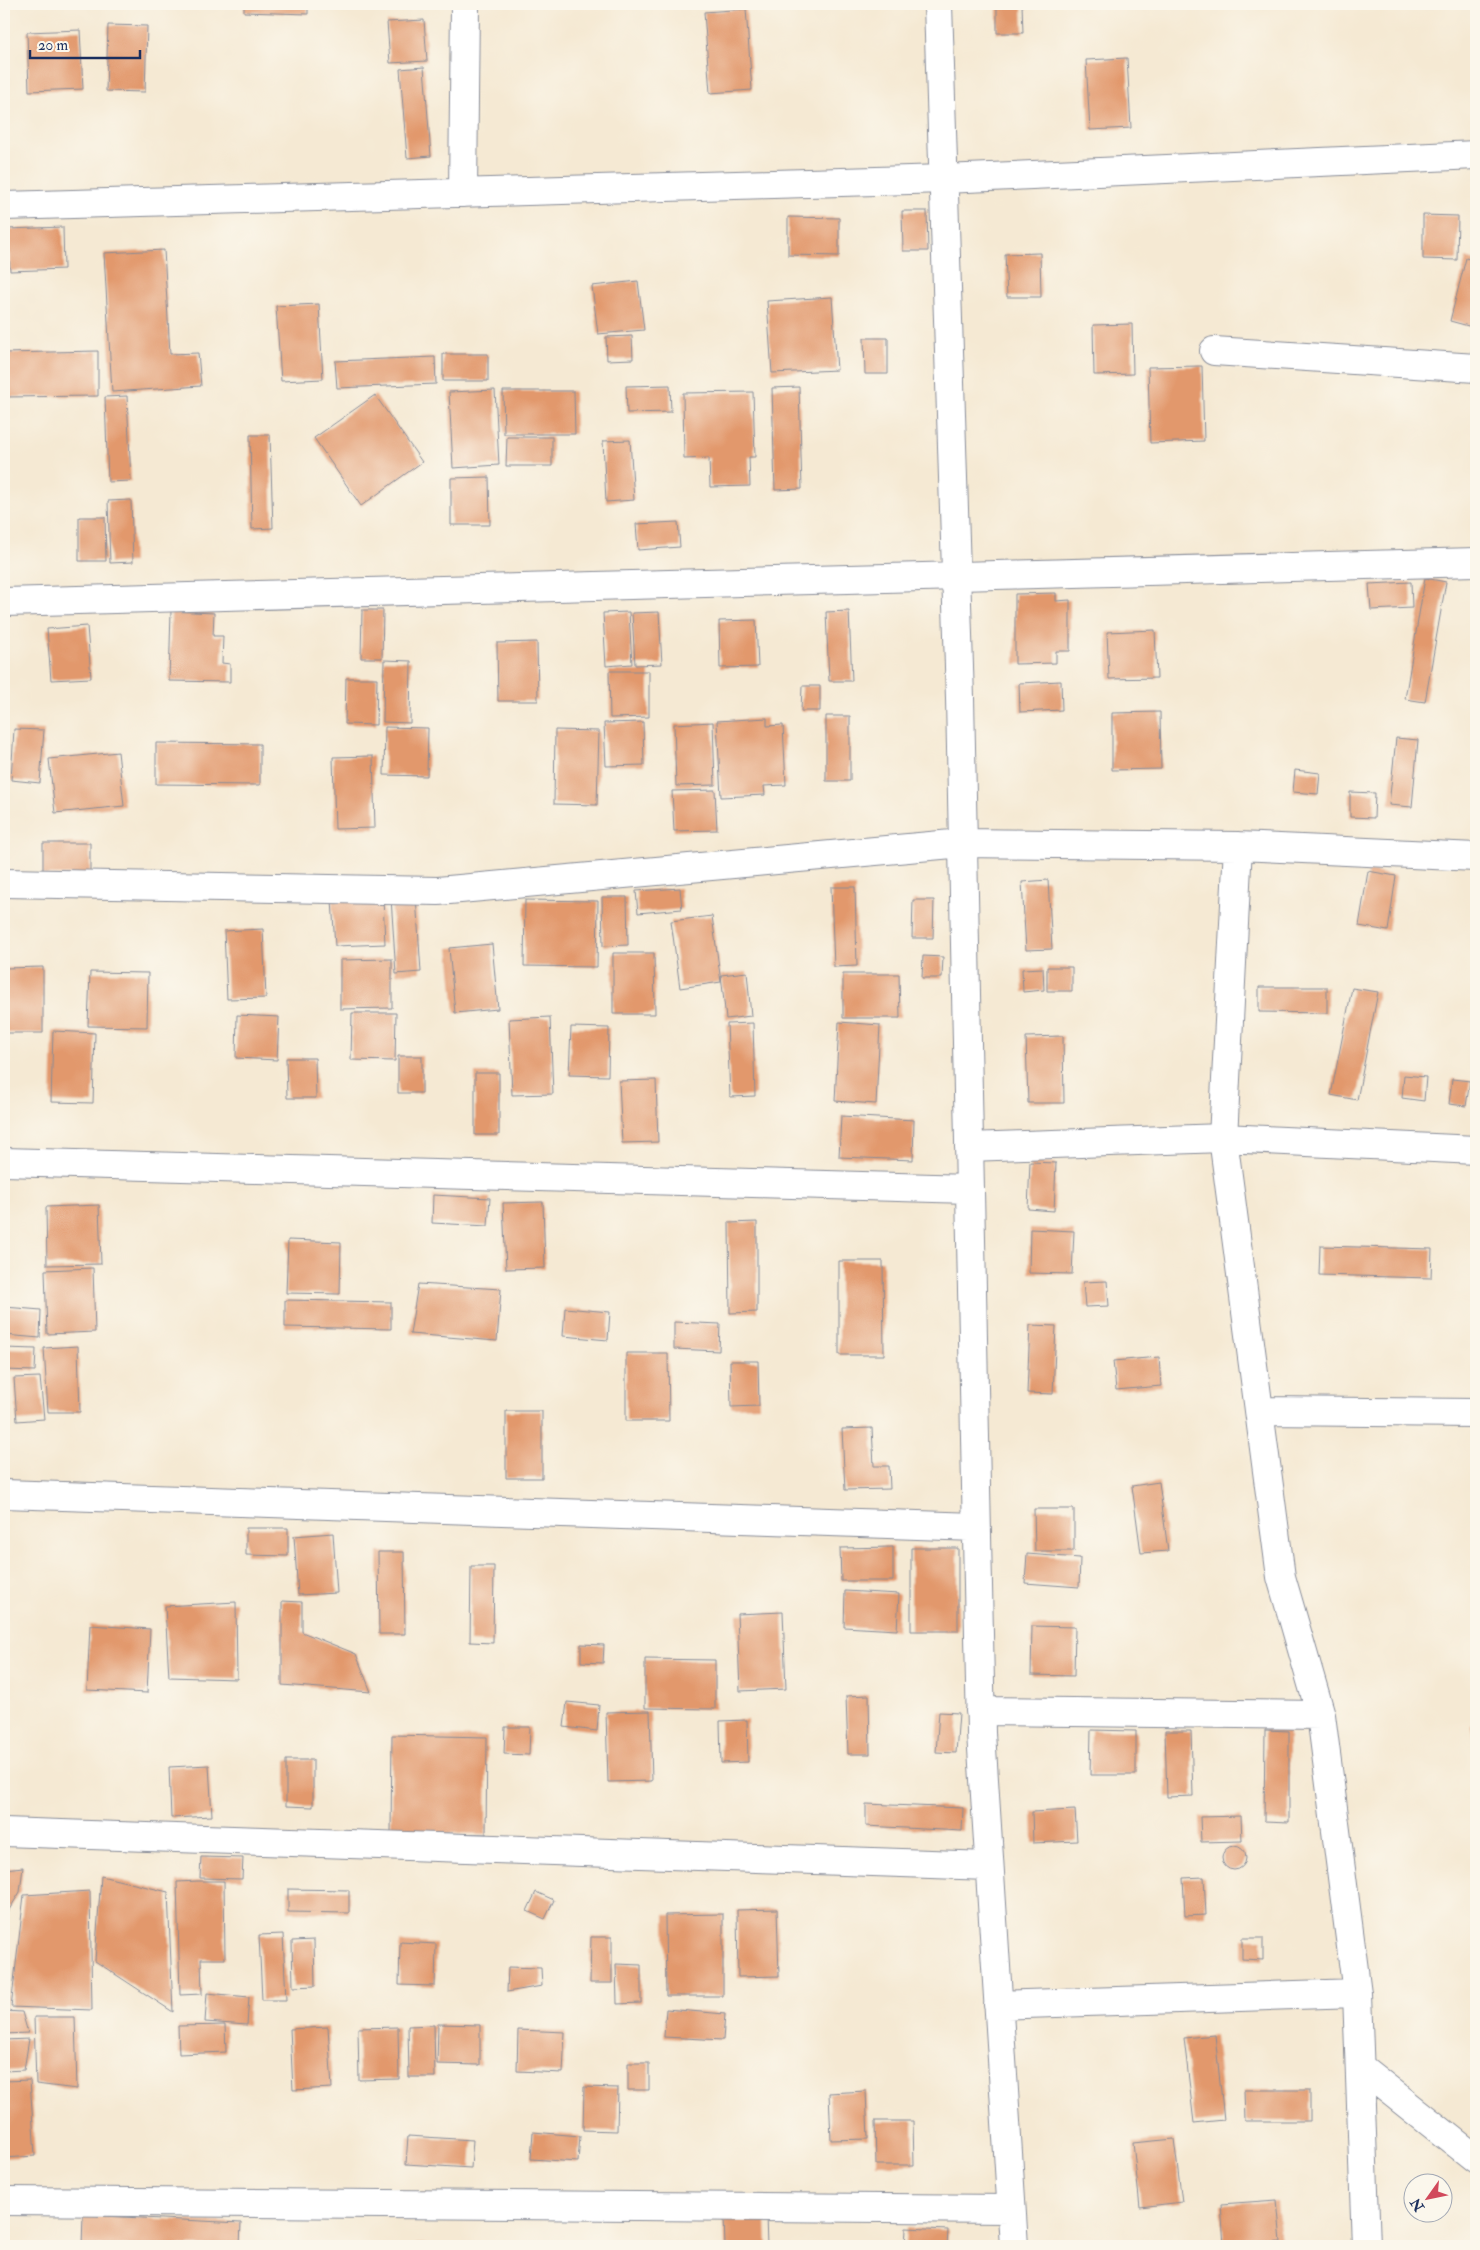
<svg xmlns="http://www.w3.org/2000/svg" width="1480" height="2250" viewBox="0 0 1480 2250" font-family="'IM FELL Double Pica',serif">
  <rect width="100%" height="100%" fill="#fbf7ec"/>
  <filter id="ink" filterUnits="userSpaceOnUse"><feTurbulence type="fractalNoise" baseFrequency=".02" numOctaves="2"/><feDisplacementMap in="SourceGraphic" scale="10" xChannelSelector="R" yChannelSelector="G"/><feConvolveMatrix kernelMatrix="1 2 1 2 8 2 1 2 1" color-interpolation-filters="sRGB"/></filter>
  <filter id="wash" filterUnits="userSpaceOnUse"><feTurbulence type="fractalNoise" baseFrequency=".0096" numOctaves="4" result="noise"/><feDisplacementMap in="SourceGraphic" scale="20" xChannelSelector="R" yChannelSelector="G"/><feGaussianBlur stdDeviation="1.12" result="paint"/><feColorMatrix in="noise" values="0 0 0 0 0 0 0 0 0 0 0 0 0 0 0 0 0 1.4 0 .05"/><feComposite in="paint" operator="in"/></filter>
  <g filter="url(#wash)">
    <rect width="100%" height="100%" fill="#f5e9d3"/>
    <g id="blocks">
      <path fill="#e2986c" d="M244,4H308V14L244,12Z
        M704,4H731V7H704Z
        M997,4H1022L1023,33H997Z
        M746,9L752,90L710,93L704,12Z
        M424,20L427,61L390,63L387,22Z
        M108,25L147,26L145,92L106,91Z
        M80,30L83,89L29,91L27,32Z
        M1127,58L1131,128L1090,130L1086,60Z
        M424,67L431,156L407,158L400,69Z
        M902,211H927L928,251H903Z
        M1423,215L1458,216L1457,260L1423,259Z
        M788,217L839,218V256L788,255Z
        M63,227L64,269L10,271L8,229Z
        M164,250L170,354L198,353L201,386L112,392L104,253Z
        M1040,253L1041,297H1007L1005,254Z
        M1466,258L1476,261V328L1450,321Z
        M638,281L644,330L598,334L592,286Z
        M832,297L837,370L772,373L767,301Z
        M319,304L323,379L281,381L276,306Z
        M1132,324L1133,374L1094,375L1093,325Z
        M632,336L633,359L607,360L606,337Z
        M864,338H888V374H865Z
        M98,351V396L4,397V353Z
        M443,354H488V381H443Z
        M435,357L436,384L337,388L335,361Z
        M1202,366L1204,441L1150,443L1148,367Z
        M670,385L671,412L627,413L626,386Z
        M799,387L802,489L775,490L772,388Z
        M495,390L499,465L453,468L449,392Z
        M503,391H574L575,434H504Z
        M753,392L755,457H749L750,486L710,487L709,458L684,459L683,393Z
        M375,395L422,462L361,506L314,438Z
        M127,396L131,481L108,482L105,397Z
        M250,435H270L273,528L252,529Z
        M507,437H552V466H506Z
        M630,440L634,500L606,502L603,441Z
        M489,477L490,525H451V478Z
        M131,500L133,562L110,563L108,501Z
        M79,517H105L106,561H79Z
        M678,522L680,547L638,550L636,524Z
        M1425,578L1446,582L1425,702L1405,699Z
        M1411,582L1412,608L1371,610L1369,584Z
        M1056,593V601L1070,600V651H1056V663L1015,664V594Z
        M362,610H383L382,658H361Z
        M171,611L214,613L213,636H223L222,663L230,664V682L169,681Z
        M849,611L852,681H829L826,612Z
        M629,612L632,664L606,666L603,613Z
        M659,612L662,664L635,665L632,613Z
        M756,620L758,667L720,668L719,621Z
        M87,626L91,678L51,680L47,629Z
        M1155,630L1157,678L1109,679L1107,632Z
        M537,642L538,701H498L497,643Z
        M384,660L411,661L410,723L383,722Z
        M609,671H649V717L610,718Z
        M346,678H377L376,725L345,724Z
        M1061,681L1062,710L1020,712L1019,683Z
        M802,686H820V711H801Z
        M1160,712L1161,769L1112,770V713Z
        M826,716H850V781H826Z
        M767,718V726L783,725L786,785L764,786L765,795L721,797L717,721Z
        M643,722L644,765L606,766L604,723Z
        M713,722L715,785L676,786L674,724Z
        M385,727L428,728L427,776L384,775Z
        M14,729L44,730L40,783L11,780Z
        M555,730L599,731L597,805L554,804Z
        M1396,738L1418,740L1412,807L1389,805Z
        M156,743L260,744V785L156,784Z
        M118,752L124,806L55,813L49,759Z
        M373,756L375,828L335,829L333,757Z
        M1295,770L1320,773L1318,794L1293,792Z
        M715,790L717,830L674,831L672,791Z
        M1350,792L1375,793L1374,818L1350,817Z
        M43,843H90V875H43Z
        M1368,871L1396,876L1388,931L1359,926Z
        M1048,880L1052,949L1026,950L1022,882Z
        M831,887H855L857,966L834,967Z
        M680,888L682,909L638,913L636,891Z
        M416,897L421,972L396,974L391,898Z
        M602,897H627L628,945L603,946Z
        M383,898L385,944L335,946L332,900Z
        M525,900L598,901L597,967L524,966Z
        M913,900H934L933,938H912Z
        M712,916L721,982L680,988L671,921Z
        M263,929L266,998L227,999L224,931Z
        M492,944L498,1009L455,1013L449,948Z
        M613,953H654L655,1014H613Z
        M923,956L943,957L942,978H922Z
        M392,959V1008L340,1009V960Z
        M43,967V1033H4V968Z
        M1047,967H1072V991H1047Z
        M1043,968L1044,990L1023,992L1022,969Z
        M90,972L148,973L147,1027L88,1026Z
        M747,972L751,1016L726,1019L721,975Z
        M843,974H899L900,1018H843Z
        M1259,987H1327V1013L1259,1012Z
        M1352,988L1378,992L1357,1100L1331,1095Z
        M352,1013H396L395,1061L351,1060Z
        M237,1015L279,1017L277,1060L236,1058Z
        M550,1017L553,1094L512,1095L509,1019Z
        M839,1022L880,1025L876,1104L835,1101Z
        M753,1023L755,1096L730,1097L727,1024Z
        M571,1027L609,1028L608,1076L569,1075Z
        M53,1031L95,1033L93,1103L51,1102Z
        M1063,1036L1064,1103H1028L1026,1037Z
        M398,1056H422V1093H398Z
        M286,1058H315L316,1098H287Z
        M475,1073H499V1135H475Z
        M1404,1075L1426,1077L1424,1101L1402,1098Z
        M1452,1079L1470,1081L1466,1106L1449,1104Z
        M656,1080L658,1142L622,1143L619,1081Z
        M841,1116L914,1120L913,1160L839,1157Z
        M1030,1162L1056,1163L1054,1211L1028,1209Z
        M433,1195L490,1198L488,1226L432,1223Z
        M543,1202L545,1268L506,1269L503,1203Z
        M99,1205L101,1264L47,1265L46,1207Z
        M757,1222V1312L730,1313L729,1223Z
        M1030,1229L1074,1231L1072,1274L1029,1273Z
        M288,1240L341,1242L340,1294L286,1293Z
        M1320,1246L1432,1249L1431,1278L1319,1275Z
        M839,1261H883L884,1355H839Z
        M93,1268L95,1332L47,1334L45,1270Z
        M1107,1281L1109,1306L1085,1307L1083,1282Z
        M418,1284L501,1289L497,1341L410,1334Z
        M285,1300L391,1302V1329L285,1327Z
        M5,1307L41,1310L40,1338L4,1335Z
        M565,1308L610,1312L608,1340L563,1336Z
        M674,1322L720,1324L719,1351L674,1349Z
        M1030,1325L1056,1326L1053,1394L1027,1393Z
        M78,1346L80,1412H48L44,1348Z
        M4,1348L36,1349L35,1371L4,1370Z
        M626,1353H668L669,1421H626Z
        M1159,1357L1161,1386L1116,1390L1113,1361Z
        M730,1361H758L759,1406L731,1407Z
        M40,1377L44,1419L17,1421L14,1378Z
        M506,1411H542V1478H506Z
        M872,1428L874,1466H889L890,1489L845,1490L842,1429Z
        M1159,1482L1168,1551L1141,1553L1132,1486Z
        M1034,1509H1074V1551H1035Z
        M246,1528H288V1556L246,1555Z
        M333,1533L337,1593L298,1595L294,1536Z
        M893,1547V1581H841L840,1548Z
        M911,1548H958V1631H911Z
        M378,1552H404L405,1634H379Z
        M1027,1554L1080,1558L1079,1587L1025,1583Z
        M471,1566H494L493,1643L470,1642Z
        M845,1591L899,1594L897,1630L844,1627Z
        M282,1601L302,1602V1632L356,1654L371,1692L282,1685Z
        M236,1602L237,1679L169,1677L165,1606Z
        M783,1612L786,1689L740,1691L737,1614Z
        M90,1625L150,1629L147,1693L87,1690Z
        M1032,1626L1075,1627L1074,1676L1031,1675Z
        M581,1644L604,1645L603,1663L581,1662Z
        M645,1659L715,1660V1709L645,1708Z
        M869,1695L870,1754H848L846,1696Z
        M567,1702L599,1705L597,1731L564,1727Z
        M650,1711L652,1781L608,1782L606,1712Z
        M939,1712L959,1713L956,1753L936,1752Z
        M747,1720L748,1762L721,1763L720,1721Z
        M1472,1725H1476V1751H1474Z
        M505,1727H530L529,1755L504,1754Z
        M1091,1730L1136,1731V1775H1090Z
        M1265,1730L1289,1731V1822L1264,1821Z
        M1165,1731H1191L1193,1796L1167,1797Z
        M392,1735L487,1737L486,1834L391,1832Z
        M286,1760H313V1807L286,1806Z
        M209,1765L212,1816L171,1818L169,1767Z
        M866,1804L963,1808L962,1831L866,1826Z
        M1075,1810L1077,1841L1033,1843L1032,1812Z
        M1241,1816L1242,1841L1201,1842L1200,1817Z
        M1222 1858a12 12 0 1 1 24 0a12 12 0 1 1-24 0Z
        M201,1857L243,1858L242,1879L200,1878Z
        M23,1867L20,1892L4,1918V1869Z
        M101,1876L168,1892L173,2012L95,1961Z
        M1204,1877L1206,1915L1185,1916L1183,1878Z
        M198,1881H224L225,1959H201L202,1994L180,1995L177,1882Z
        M288,1889L349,1890V1913L288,1912Z
        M90,1891L92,2010L11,2007L24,1895Z
        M536,1892L554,1900L545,1919L527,1911Z
        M777,1909L779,1976L738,1977L737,1910Z
        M723,1914V1996H666L665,1915Z
        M283,1934L286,2000H262L259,1935Z
        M591,1937H612V1983H590Z
        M1242,1938H1263V1960L1242,1959Z
        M314,1940L315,1986L293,1987L292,1941Z
        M4,1941H8L6,2007L4,2006Z
        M400,1942L436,1944L435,1986L399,1985Z
        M616,1964L641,1965V2003L617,2004Z
        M508,1967L541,1968L542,1986L507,1992Z
        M207,1993L249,1997L247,2025L205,2022Z
        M666,2009L725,2014L723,2040L664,2037Z
        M4,2011L22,2012L28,2033L4,2034Z
        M34,2017H75L77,2089L36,2084Z
        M438,2024L480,2025V2065L437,2064Z
        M225,2025L226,2052L179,2054L178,2026Z
        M434,2025L435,2077H409L408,2026Z
        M328,2027L332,2088L293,2090L290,2029Z
        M398,2027L399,2079L359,2080L358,2028Z
        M518,2030L565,2032L563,2073L517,2071Z
        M1215,2035L1224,2120L1194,2123L1184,2038Z
        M29,2039L24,2070L4,2071V2040Z
        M628,2063H649V2090H628Z
        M30,2080L35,2156L4,2158V2081Z
        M584,2087L618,2088L617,2131L583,2130Z
        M1244,2090H1310V2121H1245Z
        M866,2091L868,2139L831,2140L829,2093Z
        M875,2121H913L914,2165H876Z
        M533,2132L580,2136L578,2162L531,2159Z
        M408,2136L473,2140L471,2168L406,2164Z
        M1174,2139L1182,2202L1140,2207L1133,2143Z
        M1277,2200L1281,2242L1224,2246L1221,2204Z
        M83,2215L241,2223L240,2246H82Z
        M766,2216L767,2246H725L724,2217Z
        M906,2228L948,2230L947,2246H905Z
        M417,2244H437V2246H417Z"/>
    </g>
  </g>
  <g filter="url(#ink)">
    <use href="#blocks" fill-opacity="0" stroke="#888c98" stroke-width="1"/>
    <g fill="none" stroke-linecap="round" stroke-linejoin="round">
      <g stroke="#888c98" stroke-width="30">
        <path id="minor" d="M938,4L960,698L981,1733L1014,2246
          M463,193L465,4
          M4,206L944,179L1476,155
          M1214,351L1476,368
          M4,602L1476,562
          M1238,846L1223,1138L1281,1577L1321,1715L1357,1993L1366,2246
          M4,883L438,891L963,843L1238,846L1476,857
          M969,1147L1223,1138L1476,1150
          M4,1162L969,1189
          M1259,1411L1476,1413
          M4,1494L976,1527
          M980,1711L1321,1715
          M4,1832L989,1866
          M998,2005L1357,1993
          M1360,2067L1476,2159
          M4,2201L1011,2209"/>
      </g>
      <use href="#minor" stroke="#fff" stroke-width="28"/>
    </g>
  </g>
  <rect width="1480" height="2250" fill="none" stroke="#fbf7ec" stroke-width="20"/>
  <g transform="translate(1428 2198) rotate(237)"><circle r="24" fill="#fbf7ec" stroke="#a1a7b3"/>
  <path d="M0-4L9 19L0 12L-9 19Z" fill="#d1495b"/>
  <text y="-8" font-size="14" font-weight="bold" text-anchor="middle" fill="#1b2f5e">N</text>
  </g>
  <path d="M30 50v8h110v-8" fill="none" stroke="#1b2f5e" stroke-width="2.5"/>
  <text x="38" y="50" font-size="15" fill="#1b2f5e" stroke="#fbf7ec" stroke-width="4" paint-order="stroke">20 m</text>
</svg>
